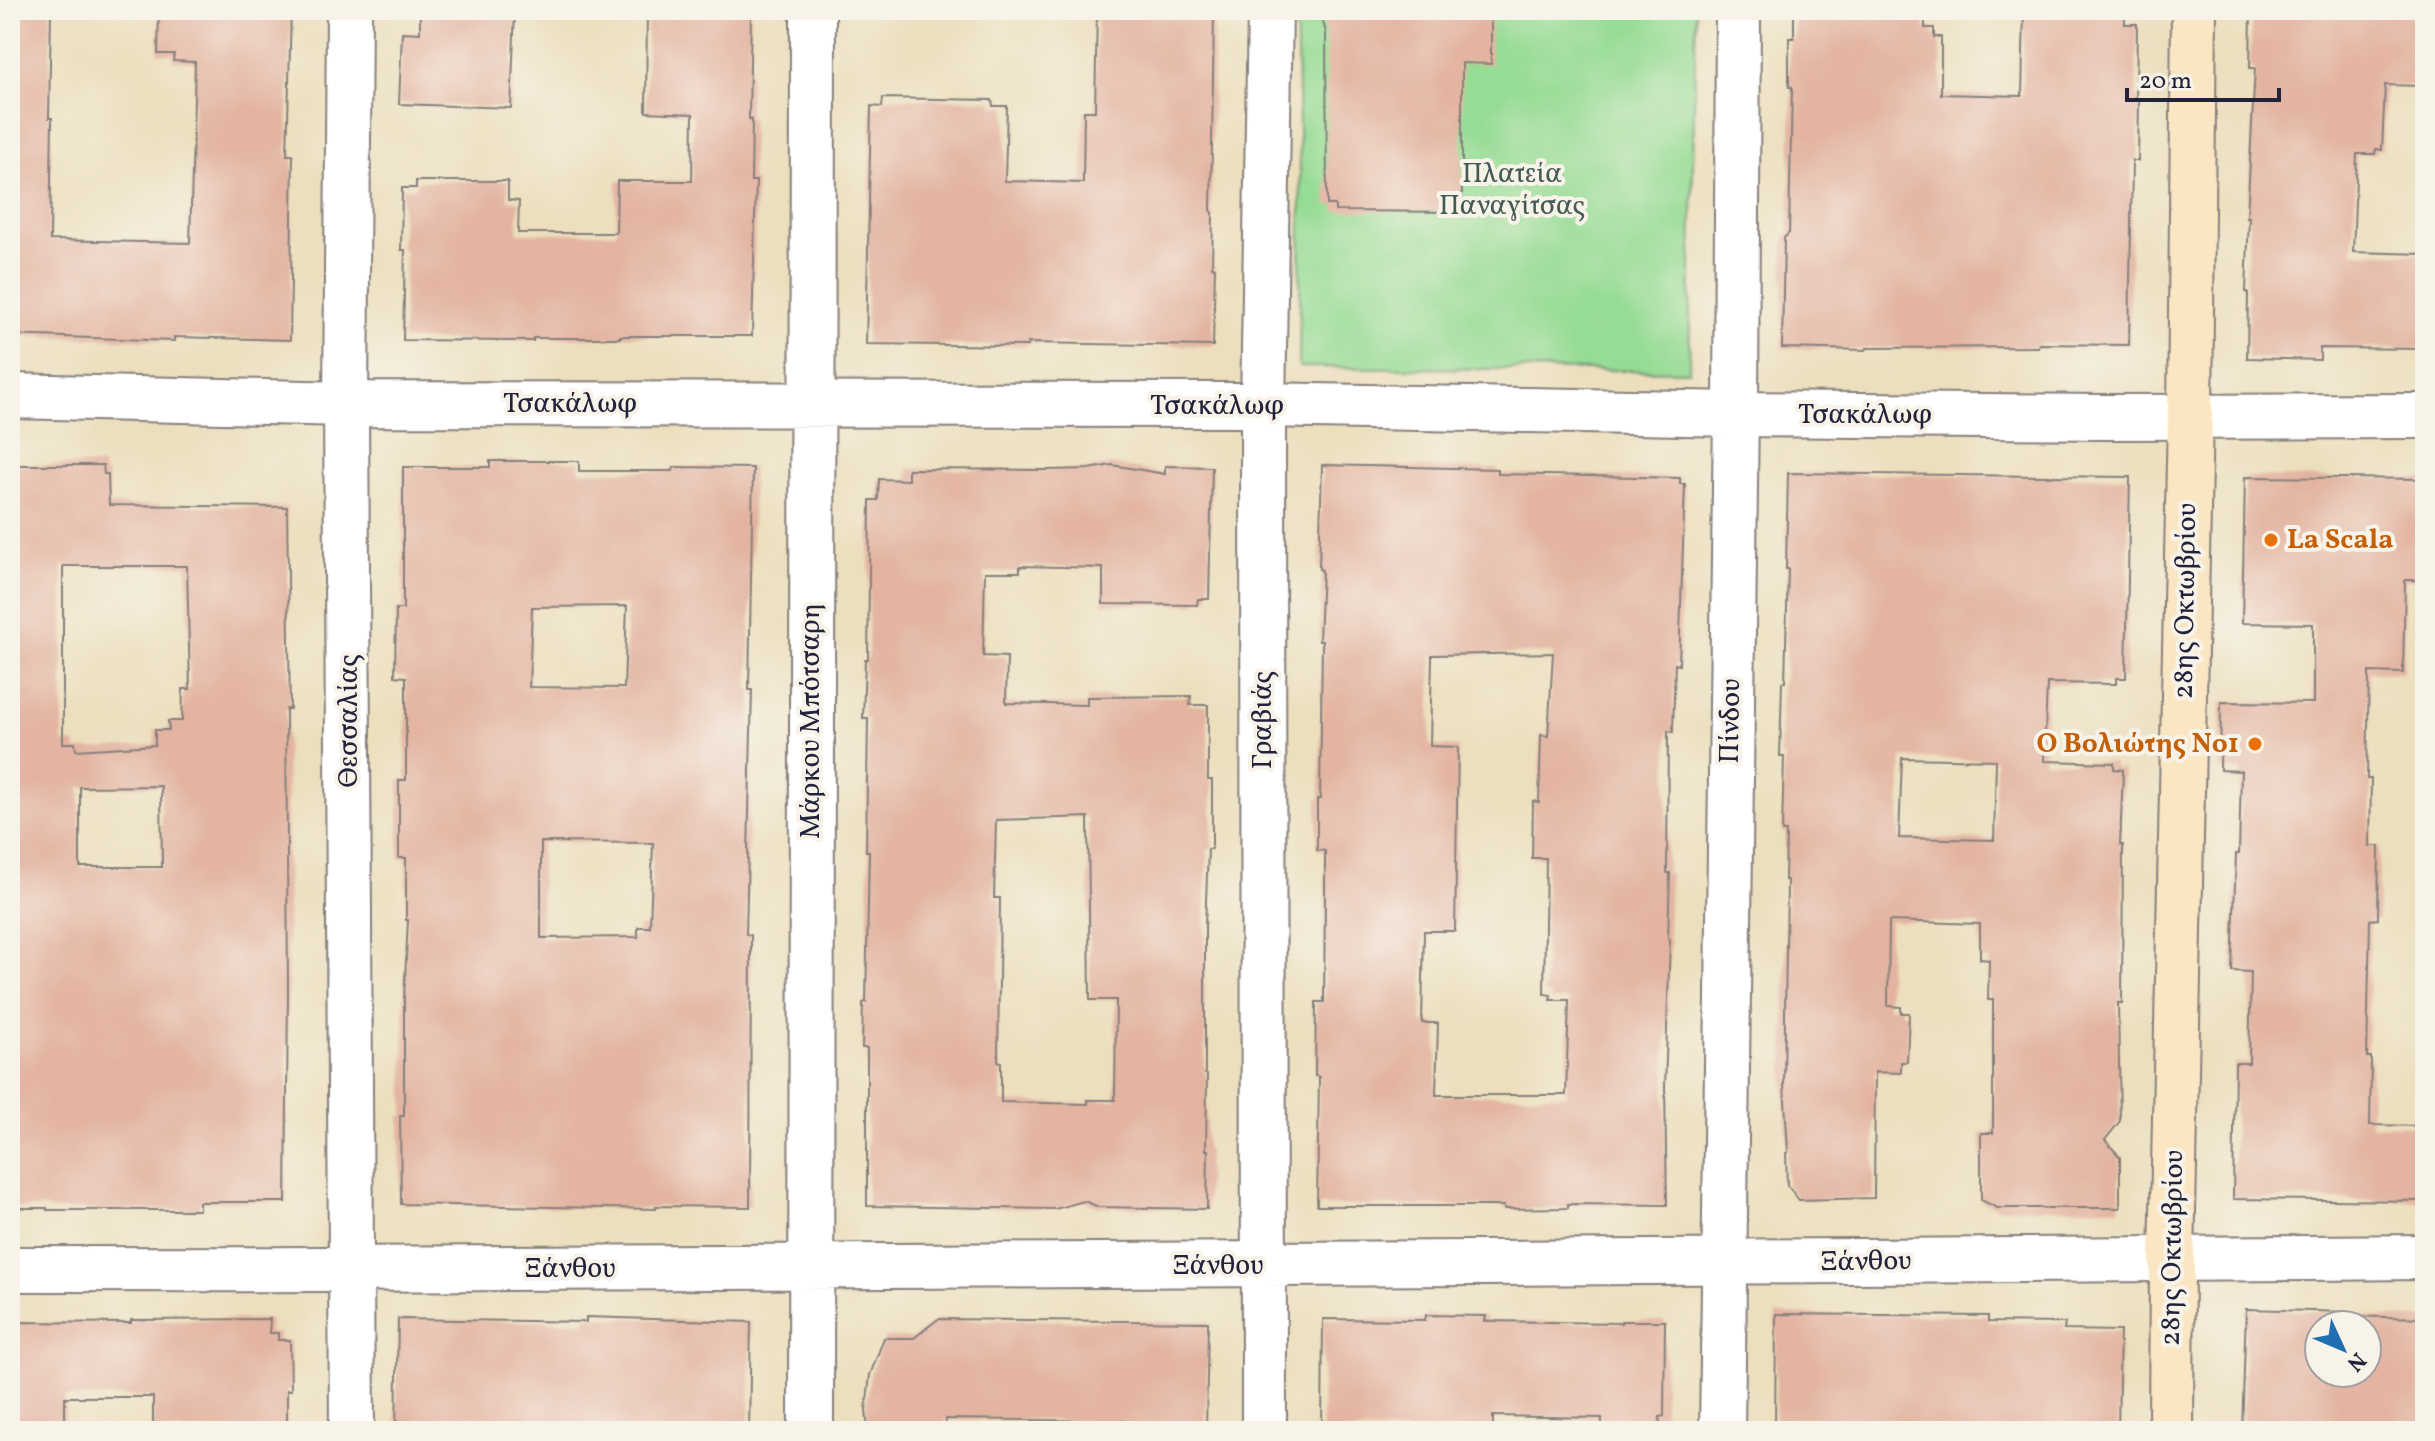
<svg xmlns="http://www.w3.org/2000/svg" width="2435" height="1441" viewBox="0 0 2435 1441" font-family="Vollkorn,serif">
  <rect width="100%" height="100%" fill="#f7f3e8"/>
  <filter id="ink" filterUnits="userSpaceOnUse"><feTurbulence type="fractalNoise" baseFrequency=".0125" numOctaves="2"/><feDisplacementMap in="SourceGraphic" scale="16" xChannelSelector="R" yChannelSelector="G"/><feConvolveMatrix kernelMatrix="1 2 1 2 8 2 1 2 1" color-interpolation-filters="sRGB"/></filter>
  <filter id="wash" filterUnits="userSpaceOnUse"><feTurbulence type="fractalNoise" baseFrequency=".006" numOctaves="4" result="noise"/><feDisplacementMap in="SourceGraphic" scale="32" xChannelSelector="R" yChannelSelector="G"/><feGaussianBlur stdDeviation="1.8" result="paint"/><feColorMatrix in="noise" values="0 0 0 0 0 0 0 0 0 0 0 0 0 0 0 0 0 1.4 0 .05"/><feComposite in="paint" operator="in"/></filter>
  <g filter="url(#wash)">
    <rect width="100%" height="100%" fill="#ecdfbe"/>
    <path fill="#96dc94" stroke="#5c7f68" stroke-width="2" d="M1296,10H1696L1689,371L1299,367L1301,210Z"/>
    <g id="blocks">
      <path fill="#e3b4a1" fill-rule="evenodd" d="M10,10H51L49,118H52L50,240L190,243L195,62L173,61L174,54H158L159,10H291L287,155H293L290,340L174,337V341L10,335Z
        M420,10H515L511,108L399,104L402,32L420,33Z
        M647,10H751L749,119H752L751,181H756L752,336H620V338H533V341L403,340L405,250H401L402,188H416V181H508V200L519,201L518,233H616L617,181H692L693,114L646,112Z
        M1097,10H1214L1211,210L1213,213L1212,267H1215L1213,346L1028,343V346L866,344L871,106L882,107L883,98L992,100L993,106H1007L1005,181L1083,183L1084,111H1095Z
        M1320,10H1491V64L1462,63V212L1335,211V205H1327L1326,33Z
        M1794,10H1925V28H1934V37H1941V94L2022,96L2024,10H2119V15H2125V24H2137L2136,99H2139L2138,161H2132L2129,345L2039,344L2038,347L1867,348L1866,350L1782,348L1784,238L1789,233L1792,87H1789V38H1794Z
        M2260,10L2425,12V86L2385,85L2382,150L2376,149L2375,154H2357L2353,252L2425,254V349L2320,348V360L2247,358L2248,292H2246L2249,217H2247L2255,68H2250L2251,11L2260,12Z
        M490,461H579V471H673L674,467L753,468L749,690H752L746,934L751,935L750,1207L656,1206V1209L401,1204L400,1116H404V999L408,920H406V858H399V780H406V677L395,676L396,609H403V467H490ZM627,606L624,688L529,687L532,607ZM541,842L653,843L650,927H638V937L541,938Z
        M10,465H103L104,474H108L109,505L287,507L290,709H286L288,991L286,1202H199V1210H47V1208H10ZM63,566H187L190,689H183L182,721H168L169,730H155V745L76,750L75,743H63ZM161,786L162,867H80V787Z
        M1112,465L1165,474V466L1212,467L1209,599H1198L1197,605L1103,604V568L1020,566V572H985L983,656L1007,657L1006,703L1087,705V697L1191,696L1190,705H1208V780H1212V849H1208L1205,927V1074L1207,1075L1206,1150H1208L1207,1209L1099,1207L1084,1201L1055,1209L867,1206V1048H862L863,1003L866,1002L869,851H866L868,718H863L865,659H868L870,500H878L879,479L908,480V469L1048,470L1089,469ZM1088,817L1090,1000H1116L1115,1100H1088V1104L1001,1102V1062L998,1061L1000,898H994L996,820Z
        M1322,465L1498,469V474L1680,478V484H1685L1679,665L1675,664L1673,732L1668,731L1667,873H1670L1668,939H1670L1665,1088L1667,1205L1568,1204V1208L1504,1209V1206H1317L1319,1077L1315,1076L1316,1002H1324L1325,895V851L1317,850V799H1320L1322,641H1319L1322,570L1319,569ZM1553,653L1548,736L1541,735L1539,802L1533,801L1532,858H1546L1544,994L1551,995L1550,1000H1569L1566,1095H1436L1438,1023H1422L1424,931H1455L1458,747L1430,746L1432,655Z
        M1788,473L2130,477L2126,678H2116V684L2047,683L2044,761L2114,763V769L2123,770L2120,845H2123L2122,1003H2118L2120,1121L2105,1140L2120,1157V1208H1997L1981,1200V1133H1993V1000H1988L1989,960L1980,959V924L1889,921L1888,1006L1901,1007V1013H1909L1907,1062H1901V1073L1875,1072L1874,1198L1799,1200L1787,1185L1786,1153L1788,1152L1784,1084L1787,880H1785L1786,832H1782L1784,756H1780L1782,682H1785L1788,569H1786ZM1902,758L1996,760L1994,840L1899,838Z
        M2245,477L2425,479V580H2405L2403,673L2369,672L2367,779H2371L2370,846H2379L2378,919L2370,920L2367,1057H2371L2370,1125L2425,1126V1201L2233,1199L2235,1063H2249L2251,972L2232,971L2236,854H2239L2241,771L2220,770L2221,702L2313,703V624L2242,623Z
        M2246,1309L2346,1312V1316L2425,1318L2424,1431H2242ZM2319,1325H2367V1373H2319Z
        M1776,1314L1988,1316V1322L2065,1323L2064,1330L2120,1331L2118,1431H1775Z
        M1426,1315L1486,1316L1485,1321L1621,1323V1321H1665L1664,1416L1660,1417L1659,1431H1602V1418L1493,1416V1431H1322L1323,1319L1425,1320Z
        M586,1317L751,1322L749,1431H396L398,1319L586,1322Z
        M270,1319L269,1333H278V1340H290L291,1390H287V1431H153V1397H65V1431H10V1322L131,1323V1320Z
        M938,1319L1208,1322L1206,1431H1125V1421L946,1419L945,1429L917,1428V1431H868L866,1410L870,1375L884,1338H914Z"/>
    </g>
  </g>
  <g filter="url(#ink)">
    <use href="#blocks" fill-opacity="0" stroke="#87807c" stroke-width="2"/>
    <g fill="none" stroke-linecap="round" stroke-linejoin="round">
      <g stroke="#87807c" stroke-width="48">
        <path id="street" d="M349,10L346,404L352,1431
          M10,396L346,404L1263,405L1736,414L2105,417L2425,416
          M10,1269C815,1271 1620,1263 2425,1257
          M811,1431L813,10
          M1264,1431L1263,405L1270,10
          M1722,1431L1736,414L1738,10"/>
      </g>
      <g stroke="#87807c" stroke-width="48">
        <path id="secondary" d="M2171,1431L2172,1259L2190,416L2194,10"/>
      </g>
      <use href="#street" stroke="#fff" stroke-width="44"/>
      <use href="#secondary" stroke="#fbe6c3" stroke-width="44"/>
    </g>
  </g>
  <g fill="#e8710a" stroke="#f7f3e8" stroke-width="3">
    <circle cx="2271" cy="540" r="8"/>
    <circle cx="2255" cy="744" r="8"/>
  </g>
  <g text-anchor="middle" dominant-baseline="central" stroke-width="8" stroke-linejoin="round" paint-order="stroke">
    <g font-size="28" fill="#455a56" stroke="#f7f3e8">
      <text x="1512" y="174">Πλατεία<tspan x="1512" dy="32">Παναγίτσας</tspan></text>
    </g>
    <g font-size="28" fill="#22223b" stroke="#f7f3e8">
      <text x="570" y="404">Τσακάλωφ</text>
      <text x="1217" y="406">Τσακάλωφ</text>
      <text x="1865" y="415">Τσακάλωφ</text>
      <text transform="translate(2186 601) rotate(-89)">28ης Οκτωβρίου</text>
      <text transform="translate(1263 720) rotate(-90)">Γραβιάς</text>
      <text transform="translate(349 721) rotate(-90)">Θεσσαλίας</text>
      <text transform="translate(811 721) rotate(-90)">Μάρκου Μπότσαρη</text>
      <text transform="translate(1731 721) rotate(-89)">Πίνδου</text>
      <text transform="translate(2173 1248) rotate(-89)">28ης Οκτωβρίου</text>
      <text transform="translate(1866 1262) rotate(-1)">Ξάνθου</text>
      <text x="1218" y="1266">Ξάνθου</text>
      <text x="570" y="1269">Ξάνθου</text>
    </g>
    <g font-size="28" font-weight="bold" fill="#c56008" stroke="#f7f3e8" text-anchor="start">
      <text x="2287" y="540">La Scala</text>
      <text x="2239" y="744" text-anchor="end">Ο Βολιώτης Νο1</text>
    </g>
  </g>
  <rect width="2435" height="1441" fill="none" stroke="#f7f3e8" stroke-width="40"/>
  <g transform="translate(2343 1349) rotate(134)"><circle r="38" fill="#f7f3e8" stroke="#a29fa3" stroke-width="2"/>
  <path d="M0-6L14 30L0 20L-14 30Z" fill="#1f6fb2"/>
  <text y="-12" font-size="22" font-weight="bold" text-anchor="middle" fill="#22223b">N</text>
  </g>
  <path d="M2127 88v12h152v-12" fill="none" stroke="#22223b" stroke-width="4"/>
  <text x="2139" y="88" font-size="24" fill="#22223b" stroke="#f7f3e8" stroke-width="6" paint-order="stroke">20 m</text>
</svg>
